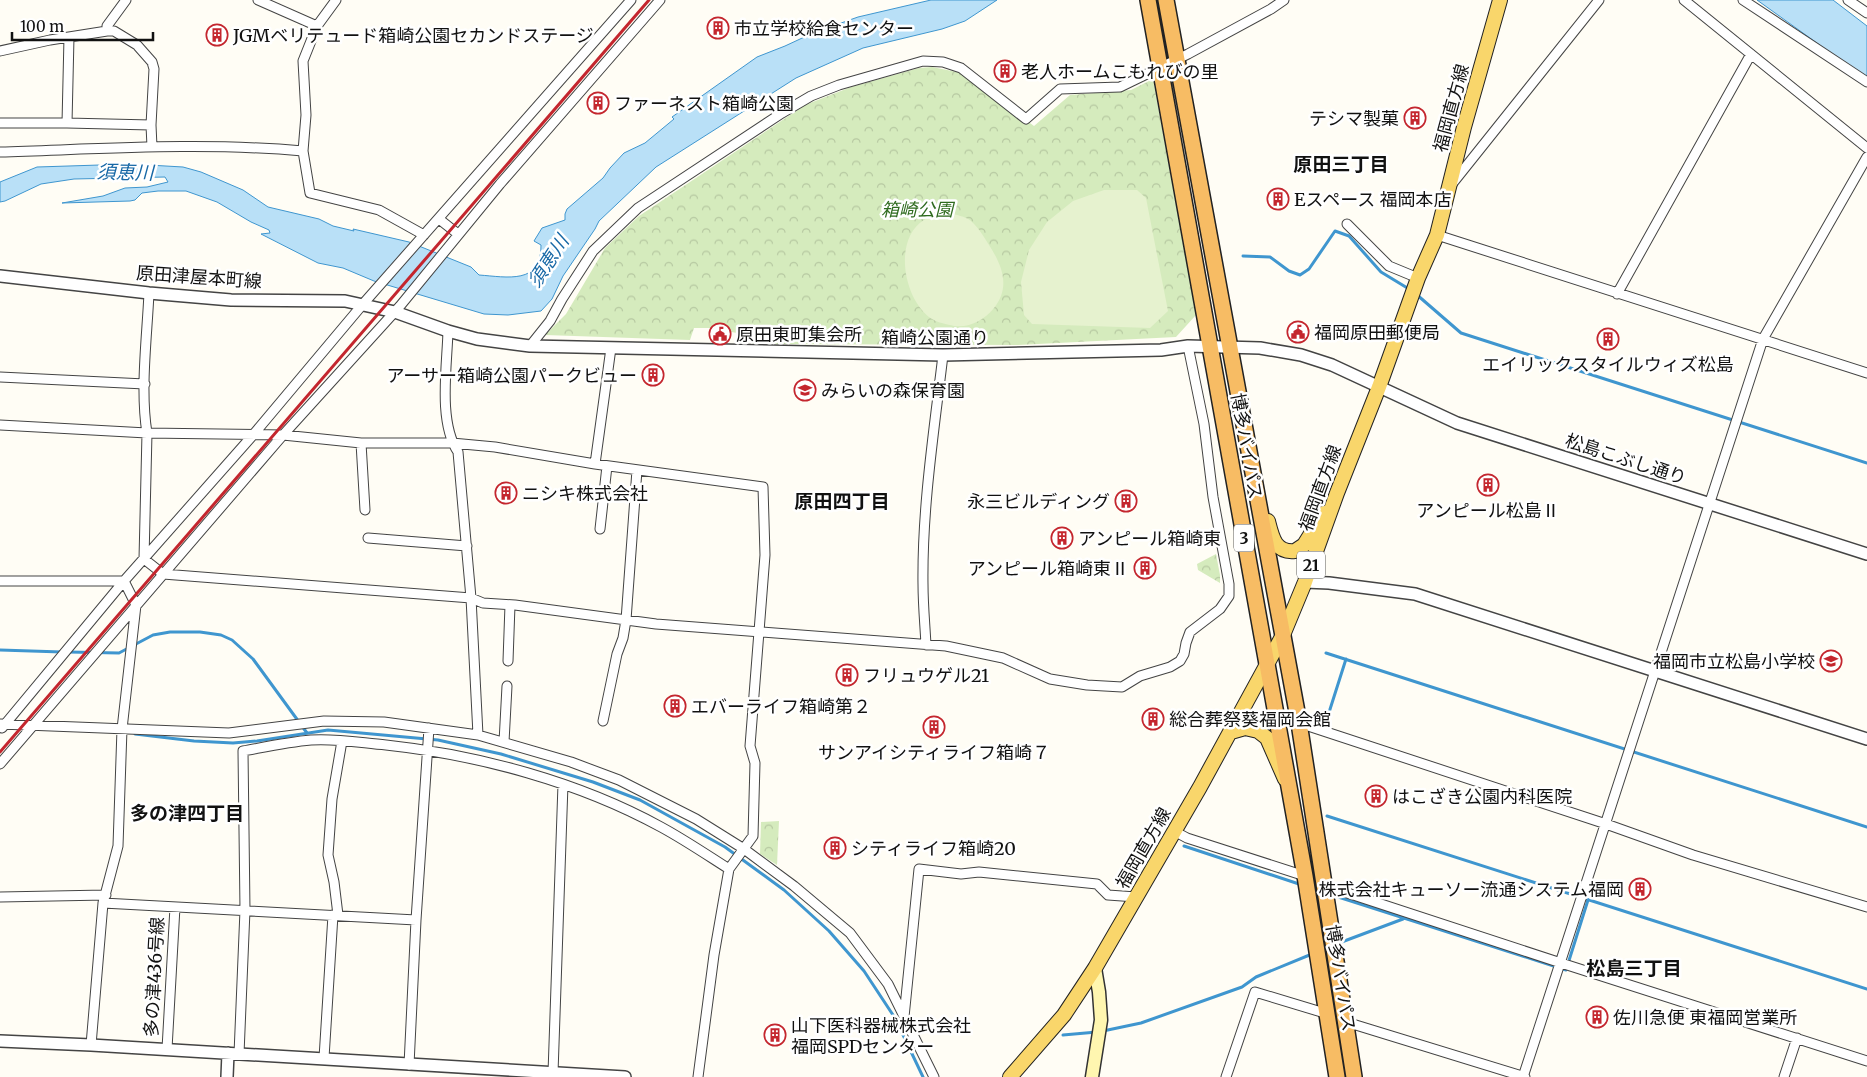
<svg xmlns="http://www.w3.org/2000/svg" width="1867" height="1077" viewBox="0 0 1867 1077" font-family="Merriweather,'Noto Sans JP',serif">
  <defs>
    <pattern id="park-crowns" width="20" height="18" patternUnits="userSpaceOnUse" patternTransform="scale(1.25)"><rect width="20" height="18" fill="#d5ebbd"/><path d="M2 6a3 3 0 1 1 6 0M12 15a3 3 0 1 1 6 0" fill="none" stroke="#b6c8a1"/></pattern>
  </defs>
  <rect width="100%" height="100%" fill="#fffdf5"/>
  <path fill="url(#park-crowns)" d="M932,67L962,73L1034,126L1070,95L1131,90L1153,79L1196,315L1176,337L1018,345L753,344L742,334L711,328H694L690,340L545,335L566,314L605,248L639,216L805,105L851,87L919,68Z
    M1216,554L1220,575V583L1198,570L1197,564Z
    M779,821L777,865L760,854L761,822Z"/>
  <path fill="#e6f2cf" d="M1104,190H1137L1146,198L1168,311L1150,328L1032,324L1024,315L1021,282L1029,250L1047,222L1073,201Z
    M949,213C956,215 965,216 971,221C978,227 984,237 989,245C1002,265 1011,287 994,308C984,320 970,328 954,326C947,324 938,323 932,319C904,301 892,240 924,220C931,215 941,214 949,213Z"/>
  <path fill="#b9e0f7" stroke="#3f96cf" d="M931,0H997L965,21L942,29L863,48L796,78L656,167L599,221L595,229L563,276L552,299L541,311L508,315L484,314L374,281L343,268L318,263L261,234L270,233L269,230L251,222L217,202L186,191H158L142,193L135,200L130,201L62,203L103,196L125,188L147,187L168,182L165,177L74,179L41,184L5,201L0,202V182L37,167L131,164L183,167L201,172L243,190L268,207L319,219L333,226L354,231L353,229L409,242L471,267L479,275C507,277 542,285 541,245L534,241L542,228L565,220V214L567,209L603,178L610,168L624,153L645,143L674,119L672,117L757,57L785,46L813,33L858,17Z
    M1757,0H1833L1867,26V79Z"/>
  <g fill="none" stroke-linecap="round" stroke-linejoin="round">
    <path stroke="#3f96cf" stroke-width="3" d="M1243,256L1270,257L1289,271L1300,275L1309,269L1335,231L1349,236L1381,272L1409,289
      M1416,294L1461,333L1867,463
      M0,650L62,652
      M68,652L119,653L153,635L170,632H200L221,635L232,640L253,659L307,733
      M1326,653L1867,827
      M1325,725L1346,659
      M135,734L194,741L233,743L257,741L328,730L438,740L501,754L593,782L640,800L725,847L784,890L829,931L864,971L895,1018L923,1077
      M1327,816L1867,989
      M1184,846L1302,885
      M1332,895L1566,970L1588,900
      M1339,943L1403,919
      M1103,1031L1141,1023L1242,987L1256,977L1312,954
      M1063,1035L1097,1032"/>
    <g stroke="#444" stroke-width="11">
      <path id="minor" d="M258,0L317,26
        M336,0L317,26L303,61L306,115L303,151L310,193L379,210L424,235
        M1684,0L1867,148
        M1743,0L1867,82
        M1848,0L1867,13
        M107,31V26L126,0
        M0,51L50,40L107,31H114L137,45L152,62L154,69L151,125L152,147
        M0,123H67L151,125
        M67,123L69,37
        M0,152C101,149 202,142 303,151
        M1452,184L1599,0
        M439,219L458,234
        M1347,224L1389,266L1418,278
        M1437,235L1867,373
        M1617,294L1751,54
        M448,331C447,367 438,422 458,452L471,598L478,735
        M530,346L550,321L562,299L593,251L638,208L782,113L811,96L839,85L923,61L943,62L961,68L1026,119L1060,89L1120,87L1188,54L1271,9L1284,0
        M0,377L145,384
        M0,425L147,433L283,435L361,443H452L495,447L595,464L763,487L765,555L750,746L755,763L753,836L729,869L714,955L698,1077
        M361,443L365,510
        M595,464L611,348
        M600,529L607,466
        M368,538L467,546
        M144,559L163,574L471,598L483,603L515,605L656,624L946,646L1003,658L1050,679L1087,685L1122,687L1140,676L1170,667L1180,661L1184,654L1186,643L1190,632L1220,609L1229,596V584L1213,497L1204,424L1188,346
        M144,559L147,433C140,390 147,337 149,293
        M0,581H124
        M926,645C925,625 923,605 923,584C922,508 934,431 943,355
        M508,661L510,605
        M603,721L617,654L623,638L626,620L637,470
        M1299,723L1606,824L1693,855L1867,907
        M0,724L229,733L324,721L384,722L478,735L571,762L619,780L696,819L744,849L794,886L850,933L888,984L934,1077
        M2,728L124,581L253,435L363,304L631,0
        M504,742L507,686
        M0,764L283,435L400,306L500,184L660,0
        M1174,831L1187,838L1305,876
        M1326,886L1561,963L1867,1061
        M0,897L106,895
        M103,903L416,920
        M338,915L334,882L328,855L332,799L342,741
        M904,1017L919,869L961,874L979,872L1097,884L1108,895L1136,897
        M1346,1022L1525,1077
        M91,1045L103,903L118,846L122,729L136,605L124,581
        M167,1049L175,907
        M239,1054L245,910L243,751C265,747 288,742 311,740C335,738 362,743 386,745C479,755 579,782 661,827C685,840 707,855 729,869
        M324,1058L333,915
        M409,1065L416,920L429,728
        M553,1073L563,784
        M1226,1077L1255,992L1328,1014
        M1523,1077L1763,339L1867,157
        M1784,1077L1797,1038"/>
    </g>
    <g stroke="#444" stroke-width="14">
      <path id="tertiary" d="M0,276L149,293L231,300L345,301L395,312L448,331L477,339L530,346L943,355L1161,350L1188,346L1260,348L1301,355L1332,365L1457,423L1867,554
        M1305,582L1329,583L1415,594L1867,739
        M0,1041L91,1045L625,1077
        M227,1077L228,1053"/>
    </g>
    <g stroke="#333" stroke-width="15">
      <path id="secondary" d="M1092,1077L1101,1020L1099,992L1095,968"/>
    </g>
    <g stroke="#222" stroke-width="16">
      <path id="primary" d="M1268,521C1272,537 1275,553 1295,551L1304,545L1324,513
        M1231,732L1245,728L1258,731L1267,738L1285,779
        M1010,1077L1064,1015L1095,968L1200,787L1283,635L1305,582L1337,493L1379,387L1418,278L1437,235L1464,127L1500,0"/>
    </g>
    <g stroke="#222" stroke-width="18">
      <path id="trunk" d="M1148,0L1305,876L1337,1077
        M1166,0L1299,723L1354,1077"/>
    </g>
    <use href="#minor" stroke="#fff" stroke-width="9"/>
    <use href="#tertiary" stroke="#fff" stroke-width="11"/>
    <use href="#secondary" stroke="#fff6b0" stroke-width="12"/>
    <use href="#primary" stroke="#f9d66b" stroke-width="14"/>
    <use href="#trunk" stroke="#f7bc64" stroke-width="15"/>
    <path stroke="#c4262e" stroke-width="3" d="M0,752L649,0"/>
  </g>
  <defs>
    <g id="building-ring" transform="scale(1.125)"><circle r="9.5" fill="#fff" stroke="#c4262e" stroke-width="1.5"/><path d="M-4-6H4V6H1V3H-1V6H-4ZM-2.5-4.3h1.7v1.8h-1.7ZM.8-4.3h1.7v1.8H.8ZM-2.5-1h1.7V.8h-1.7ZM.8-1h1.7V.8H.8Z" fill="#c4262e"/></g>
    <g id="civic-ring" transform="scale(1.125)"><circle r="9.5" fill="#fff" stroke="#c4262e" stroke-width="1.5"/><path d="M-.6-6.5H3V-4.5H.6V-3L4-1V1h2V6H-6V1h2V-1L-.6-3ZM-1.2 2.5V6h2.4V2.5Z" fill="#c4262e"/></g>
    <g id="school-ring" transform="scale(1.125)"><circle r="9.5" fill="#fff" stroke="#c4262e" stroke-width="1.5"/><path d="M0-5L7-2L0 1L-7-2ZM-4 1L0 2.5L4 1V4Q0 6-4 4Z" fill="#c4262e"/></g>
  </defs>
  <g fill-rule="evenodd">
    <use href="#building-ring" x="718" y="28"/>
    <use href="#building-ring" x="217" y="35"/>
    <use href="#building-ring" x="1005" y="71"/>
    <use href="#building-ring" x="598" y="103"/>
    <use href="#building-ring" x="1415" y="118"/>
    <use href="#building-ring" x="1278" y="199"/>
    <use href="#civic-ring" x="1298" y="332"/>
    <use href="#civic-ring" x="720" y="334"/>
    <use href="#building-ring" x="1608" y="339"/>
    <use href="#building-ring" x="653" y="375"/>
    <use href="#school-ring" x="805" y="390"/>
    <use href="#building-ring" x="1488" y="485"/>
    <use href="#building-ring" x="506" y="493"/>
    <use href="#building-ring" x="1126" y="501"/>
    <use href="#building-ring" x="1062" y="538"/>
    <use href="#building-ring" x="1145" y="568"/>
    <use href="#school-ring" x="1831" y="661"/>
    <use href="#building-ring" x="847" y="675"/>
    <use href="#building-ring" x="675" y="706"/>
    <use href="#building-ring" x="1153" y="719"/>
    <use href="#building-ring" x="934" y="727"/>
    <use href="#building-ring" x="1376" y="796"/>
    <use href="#building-ring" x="835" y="848"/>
    <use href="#building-ring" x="1640" y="889"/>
    <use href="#building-ring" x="1597" y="1017"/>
    <use href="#building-ring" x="775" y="1035"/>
  </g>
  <g text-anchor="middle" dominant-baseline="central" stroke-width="5" stroke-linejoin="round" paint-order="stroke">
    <g fill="#fff" stroke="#585858" stroke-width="1">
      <rect x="1234" y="524.5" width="20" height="27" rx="4"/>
      <rect x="1297" y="551.5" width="28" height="27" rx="4"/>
    </g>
    <g font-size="16" font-weight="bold" fill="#111">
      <text x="1244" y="538">3</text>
      <text x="1311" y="565">21</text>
    </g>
    <g font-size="18" fill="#111" stroke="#fff" text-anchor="start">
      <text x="734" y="28">市立学校給食センター</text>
      <text x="233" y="35">JGMベリテュード箱崎公園セカンドステージ</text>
      <text x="1021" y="71">老人ホームこもれびの里</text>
      <text x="614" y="103">ファーネスト箱崎公園</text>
      <text x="1399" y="118" text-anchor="end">テシマ製菓</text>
      <text x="1294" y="199">Eスペース 福岡本店</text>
      <text x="1314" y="332">福岡原田郵便局</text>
      <text x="736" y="334">原田東町集会所</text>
      <text x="1608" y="364" text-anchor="middle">エイリックスタイルウィズ松島</text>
      <text x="637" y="375" text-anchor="end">アーサー箱崎公園パークビュー</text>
      <text x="821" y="390">みらいの森保育園</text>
      <text x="522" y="493">ニシキ株式会社</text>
      <text x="1110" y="501" text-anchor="end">永三ビルディング</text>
      <text x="1488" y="510" text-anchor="middle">アンピール松島Ⅱ</text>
      <text x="1078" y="538">アンピール箱崎東</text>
      <text x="1129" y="568" text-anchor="end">アンピール箱崎東Ⅱ</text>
      <text x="1815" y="661" text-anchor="end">福岡市立松島小学校</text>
      <text x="863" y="675">フリュウゲル21</text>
      <text x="691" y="706">エバーライフ箱崎第２</text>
      <text x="1169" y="719">総合葬祭葵福岡会館</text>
      <text x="934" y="752" text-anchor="middle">サンアイシティライフ箱崎７</text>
      <text x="1392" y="796">はこざき公園内科医院</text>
      <text x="851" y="848">シティライフ箱崎20</text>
      <text x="1624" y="889" text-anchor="end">株式会社キューソー流通システム福岡</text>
      <text x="1613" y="1017">佐川急便 東福岡営業所</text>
      <text x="791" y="1025">山下医科器械株式会社<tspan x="791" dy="21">福岡SPDセンター</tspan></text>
    </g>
    <g font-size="18" fill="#111" stroke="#fff">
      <text transform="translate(1451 108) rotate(-75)">福岡直方線</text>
      <text transform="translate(199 277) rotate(4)">原田津屋本町線</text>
      <text x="935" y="337">箱崎公園通り</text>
      <text transform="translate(1247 446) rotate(80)">博多バイパス</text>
      <text transform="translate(1626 459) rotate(18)">松島こぶし通り</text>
      <text transform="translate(1320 488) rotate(-70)">福岡直方線</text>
      <text transform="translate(1143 848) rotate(-60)">福岡直方線</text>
      <text transform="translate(154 977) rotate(-87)">多の津436号線</text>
      <text transform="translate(1341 978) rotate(81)">博多バイパス</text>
    </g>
    <g font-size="18" font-style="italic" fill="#2f6b1f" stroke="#fff">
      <text x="917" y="209">箱崎公園</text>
    </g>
    <g font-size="19" font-weight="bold" fill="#111" stroke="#fff">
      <text x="1341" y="164">原田三丁目</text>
      <text x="842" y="501">原田四丁目</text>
      <text x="187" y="813">多の津四丁目</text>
      <text x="1634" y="968">松島三丁目</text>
    </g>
    <g font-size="19" font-style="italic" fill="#1768a6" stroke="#fff">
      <text transform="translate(125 172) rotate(1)">須恵川</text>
      <text transform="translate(548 261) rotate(-57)">須恵川</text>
    </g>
  </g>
  <path d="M12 32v8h141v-8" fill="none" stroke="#111111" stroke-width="2.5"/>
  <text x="20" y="32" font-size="15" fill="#111111" stroke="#ffffff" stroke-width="4" paint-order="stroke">100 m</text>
</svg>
